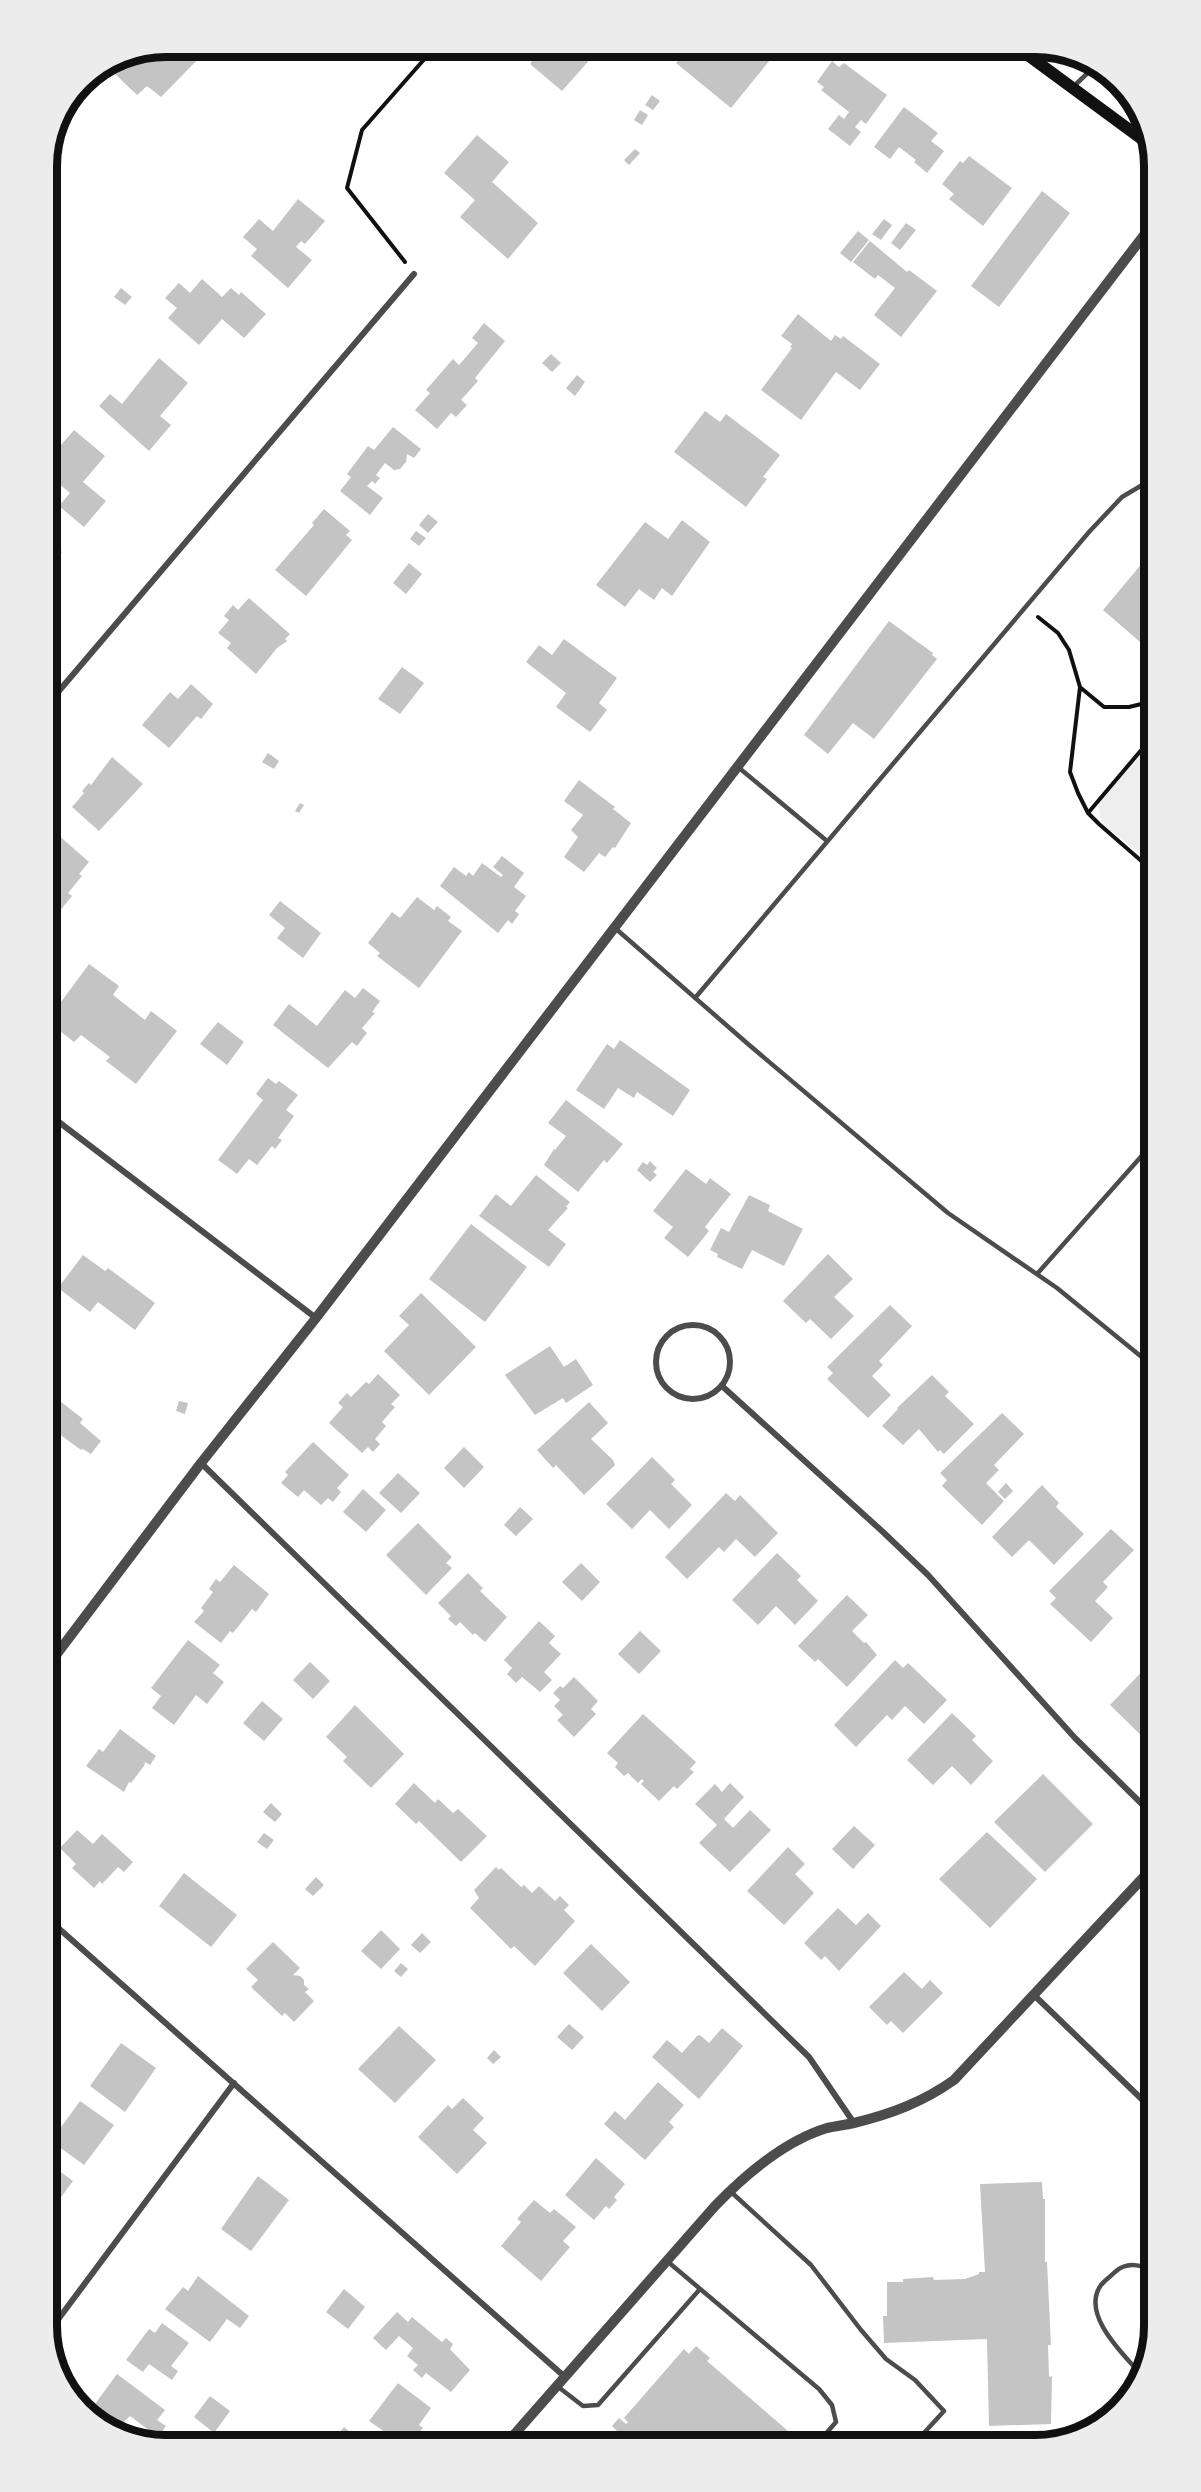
<svg xmlns="http://www.w3.org/2000/svg" width="1201" height="2492" viewBox="0 0 1201 2492" font-family="Montserrat,sans-serif">
  <rect width="100%" height="100%" fill="#fff"/>
  <path fill="#eee" d="M1154,738V865L1104,825L1100,817L1099,804Z"/>
  <path fill="#c4c4c4" d="M166,46L210,47L161,97L147,86L137,95L115,74L121,62L117,58L120,55Z
    M542,47H601L562,91L530,64Z
    M690,47H754L770,60L731,108L676,63Z
    M832,61L839,67L844,63L887,95L866,124L861,120L855,127L861,132L850,146L828,129L839,115L844,119L849,112L821,90L824,87L817,82Z
    M652,95L660,101L653,110L645,105Z
    M904,107L938,133L931,141L944,151L927,173L914,162L916,160L899,147L890,159L874,147Z
    M640,110L648,115L642,125L634,120Z
    M477,135L509,162L492,182L538,223L508,259L460,217L475,200L444,173Z
    M635,149L640,153L629,165L624,160Z
    M969,156L1012,188L983,226L949,199L954,194L942,184L960,161L963,163Z
    M1042,191L1070,213L999,307L971,286Z
    M298,199L325,221L305,244L301,241L296,247L312,260L288,288L251,256L257,249L243,237L259,219L273,231Z
    M884,219L892,225L881,240L872,234Z
    M906,223L916,230L900,250L891,243Z
    M858,231L869,240L851,262L840,253Z
    M870,241L907,272L909,270L937,291L901,337L874,315L895,288L878,275L875,279L853,262Z
    M202,279L222,297L231,288L239,295L241,292L266,314L244,338L222,319L199,345L168,318L177,308L165,298L179,283L190,293Z
    M121,288L132,297L125,305L114,297Z
    M798,314L831,341L835,335L841,339L843,336L880,364L860,390L836,372L801,420L761,390L792,348L790,347L792,344L781,336Z
    M484,323L505,341L475,378L478,381L461,400L467,405L456,417L451,413L437,429L415,410L430,393L426,390L453,359L459,365L478,343L472,338Z
    M551,354L561,363L552,372L542,363Z
    M159,358L188,383L160,416L171,425L149,451L99,406L110,394L122,404Z
    M577,375L585,382L575,396L566,388Z
    M705,411L720,422L726,414L780,455L763,477L767,479L746,507L674,452Z
    M393,427L421,449L414,458L407,454L406,462L400,469L394,470L385,463L376,475L380,478L375,484L372,481L367,486L383,498L370,515L340,491L351,477L347,474L368,446L374,450Z
    M74,430L105,456L83,482L106,501L84,527L59,506L70,493L47,474V461Z
    M324,509L350,531L346,535L352,540L306,596L275,570L314,525L312,523Z
    M428,514L438,522L428,533L419,525Z
    M682,520L710,542L672,596L662,588L654,600L639,589L625,607L596,585L645,522L668,539Z
    M416,531L426,538L419,546L410,539Z
    M47,539L62,552L47,570Z
    M1154,549V654L1103,610Z
    M409,563L422,574L406,594L393,583Z
    M249,598L290,634L285,639L287,641L277,648L256,674L227,648L231,643L218,633L229,620L224,616L233,605L238,610Z
    M889,621L933,653L932,655L937,659L874,739L853,723L828,754L804,735Z
    M564,639L617,678L599,703L607,710L590,732L556,707L566,693L526,662L539,645L552,655Z
    M402,667L424,683L400,714L378,699Z
    M191,684L213,704L201,719L197,716L169,748L142,725L170,692L178,699Z
    M268,753L279,761L274,769L262,762Z
    M112,757L143,784L99,831L72,807L84,793L82,791L89,783L91,785Z
    M579,780L615,807L613,809L631,823L615,848L613,847L605,857L599,853L584,872L564,857L578,837L571,830L583,815L564,801Z
    M300,803L304,805L299,813L295,811Z
    M56,833L89,862L79,874L82,876L68,893L72,896L54,918L47,912V844Z
    M502,856L524,873L514,887L526,896L515,911L519,914L512,924L508,920L498,933L440,886L454,867L466,876L469,872L473,876L482,863L501,877L503,875L493,867Z
    M417,897L434,910L437,906L451,917L448,921L462,931L419,988L377,956L380,953L368,943L392,912L400,918Z
    M280,901L321,933L303,958L277,938L285,928L269,915Z
    M89,964L119,986L113,995L145,1020L151,1011L177,1031L136,1084L106,1061L110,1057L81,1035L74,1042L47,1021Z
    M363,988L380,1001L372,1012L375,1013L362,1028L367,1033L357,1046L352,1042L328,1068L273,1025L289,1004L317,1026L345,990L355,998Z
    M218,1022L244,1042L227,1065L200,1044Z
    M620,1040L690,1090L673,1116L637,1092L634,1098L618,1088L604,1109L576,1090L607,1044L614,1049Z
    M268,1078L276,1084L279,1081L298,1095L286,1110L294,1116L278,1138L282,1140L275,1149L272,1146L257,1165L249,1159L237,1174L218,1160L263,1100L256,1094Z
    M566,1100L623,1144L607,1163L604,1160L578,1192L544,1165L554,1149L555,1150L566,1136L548,1123Z
    M650,1161L657,1168L653,1172L657,1175L650,1182L637,1170L643,1162L647,1165Z
    M686,1169L706,1184L710,1178L731,1194L705,1227L709,1231L688,1257L664,1238L673,1227L653,1211Z
    M536,1175L570,1202L566,1207L568,1208L548,1230L566,1244L549,1267L479,1216L496,1194L511,1206Z
    M749,1195L770,1205L768,1211L803,1229L784,1266L752,1250L742,1269L717,1257L718,1254L710,1250L721,1228L729,1232Z
    M471,1224L527,1267L485,1322L429,1279Z
    M828,1254L853,1279L834,1297L854,1316L831,1339L810,1319L806,1323L783,1301Z
    M83,1255L105,1271L108,1268L155,1303L135,1330L98,1302L90,1312L58,1288Z
    M421,1293L476,1347L429,1395L384,1351L409,1325L399,1316Z
    M890,1305L912,1326L879,1361L883,1365L872,1376L891,1395L868,1418L827,1379L833,1373L827,1367Z
    M550,1346L564,1367L576,1359L593,1385L566,1403L563,1398L535,1415L505,1375Z
    M378,1374L400,1395L391,1404L395,1407L382,1422L386,1426L375,1439L380,1444L373,1452L368,1447L362,1453L329,1423L343,1407L338,1403L347,1393L351,1397L366,1382L369,1384Z
    M932,1375L949,1392L945,1396L974,1424L944,1454L940,1450L938,1452L919,1429L903,1445L882,1426L898,1409L897,1408Z
    M47,1391L83,1419L80,1423L101,1441L91,1454L83,1449L81,1450L54,1430L47,1436Z
    M179,1401L188,1403L185,1414L176,1411Z
    M589,1402L608,1423L591,1439L613,1460L615,1465L584,1495L556,1465L553,1468L537,1450Z
    M1002,1413L1024,1434L994,1465L999,1470L986,1483L1004,1501L982,1525L942,1486L947,1480L940,1473Z
    M313,1442L349,1475L337,1488L341,1492L333,1502L328,1498L321,1505L304,1490L298,1497L281,1483L288,1475L285,1472Z
    M464,1447L484,1467L464,1488L444,1468Z
    M652,1457L675,1480L671,1484L692,1505L669,1529L650,1510L632,1529L606,1504Z
    M398,1473L420,1493L401,1513L379,1493Z
    M1006,1483L1013,1491L1005,1499L998,1492Z
    M1042,1485L1059,1503L1056,1507L1084,1534L1054,1565L1029,1540L1012,1557L992,1537Z
    M363,1489L386,1510L366,1532L343,1512Z
    M726,1493L735,1501L740,1495L778,1533L755,1557L736,1539L724,1552L719,1547L687,1579L665,1557Z
    M520,1507L533,1519L516,1536L504,1525Z
    M418,1523L452,1557L446,1563L452,1568L426,1595L386,1555Z
    M1111,1529L1134,1550L1103,1582L1108,1587L1095,1601L1113,1618L1091,1642L1050,1604L1056,1598L1049,1591Z
    M777,1553L801,1576L797,1580L818,1601L795,1625L776,1606L758,1625L732,1600Z
    M581,1563L600,1582L582,1601L562,1582Z
    M234,1565L269,1594L256,1612L252,1609L233,1633L230,1631L221,1643L194,1622L204,1611L201,1608L213,1592L209,1589L216,1579L220,1582Z
    M468,1573L483,1588L480,1591L507,1617L485,1642L475,1633L473,1635L460,1622L456,1626L448,1619L451,1616L438,1603Z
    M847,1595L868,1615L852,1631L864,1643L866,1642L877,1655L847,1687L818,1659L815,1662L798,1646Z
    M539,1621L555,1636L549,1643L561,1654L544,1672L552,1680L540,1692L522,1677L516,1683L507,1674L512,1668L504,1660Z
    M640,1631L661,1651L639,1674L618,1654Z
    M188,1640L220,1665L213,1673L224,1682L207,1704L196,1695L174,1725L152,1708L161,1696L151,1688Z
    M1154,1659V1748L1110,1705Z
    M895,1660L903,1668L908,1663L947,1700L924,1724L905,1706L892,1720L887,1715L856,1747L834,1725Z
    M310,1662L330,1681L313,1699L293,1680Z
    M574,1677L598,1701L591,1709L596,1714L574,1737L557,1720L563,1715L554,1706L560,1700L553,1693L560,1686L563,1688Z
    M262,1701L283,1719L264,1741L243,1723Z
    M355,1705L404,1754L371,1788L343,1761L347,1757L326,1737Z
    M952,1713L976,1736L972,1740L993,1761L971,1785L952,1766L933,1785L907,1760Z
    M643,1714L696,1762L690,1769L694,1772L677,1789L674,1786L659,1801L641,1784L644,1781L642,1779L638,1783L628,1773L624,1776L615,1767L618,1763L607,1753Z
    M120,1729L156,1756L150,1765L145,1762L144,1766L131,1783L129,1782L124,1792L86,1766L99,1749L103,1752Z
    M1043,1774L1093,1824L1045,1872L994,1822Z
    M414,1783L435,1803L438,1799L453,1813L458,1809L487,1836L461,1862L419,1821L416,1824L395,1804Z
    M730,1783L744,1797L724,1819L733,1828L750,1810L771,1830L730,1872L699,1843L717,1825L695,1804L715,1784L722,1792Z
    M271,1803L282,1814L275,1822L263,1812Z
    M854,1826L875,1845L853,1869L832,1849Z
    M77,1830L93,1844L102,1834L133,1862L124,1872L118,1867L102,1884L100,1881L94,1888L72,1868L76,1864L60,1848Z
    M987,1832L1037,1879L990,1928L939,1879Z
    M264,1833L274,1840L267,1849L257,1842Z
    M788,1847L805,1864L795,1874L814,1893L784,1925L747,1891Z
    M496,1867L499,1870L501,1868L521,1887L524,1885L532,1893L539,1886L555,1901L560,1896L569,1905L564,1910L575,1921L535,1966L514,1946L511,1949L470,1908L479,1898L474,1890Z
    M184,1873L237,1915L211,1947L159,1906Z
    M316,1877L324,1885L313,1896L305,1889Z
    M838,1908L856,1925L868,1913L881,1926L839,1971L825,1956L821,1960L804,1943Z
    M381,1930L400,1949L381,1969L361,1951Z
    M422,1933L431,1942L420,1953L411,1945Z
    M273,1942L300,1968L293,1975L300,1976L304,1980V1985L309,1989L305,1992L314,2001L294,2022L285,2013L282,2016L251,1987L258,1980L246,1969Z
    M591,1944L630,1982L602,2011L563,1973Z
    M401,1963L408,1969L401,1977L394,1971Z
    M904,1972L922,1989L930,1980L943,1993L903,2033L891,2021L887,2025L869,2007Z
    M569,2024L584,2037L572,2050L557,2037Z
    M399,2026L436,2060L395,2103L358,2069Z
    M722,2028L743,2046L699,2099L652,2057L667,2040L682,2053L697,2036L700,2035L709,2043Z
    M121,2043L156,2068L125,2112L90,2086Z
    M494,2050L501,2057L493,2064L487,2058Z
    M658,2082L684,2105L669,2122L674,2127L645,2160L604,2124L615,2111L625,2120Z
    M463,2098L484,2118L473,2130L487,2143L457,2174L418,2137L448,2105L452,2109Z
    M80,2101L114,2125L84,2165L51,2141Z
    M596,2158L625,2184L614,2197L617,2200L609,2209L606,2206L594,2220L565,2195Z
    M47,2162L73,2181L50,2212L47,2209Z
    M258,2176L289,2200L251,2251L221,2229Z
    M1042,2182L1043,2199H1045V2262H1047L1051,2345H1048L1049,2377L1052,2376L1051,2424L989,2426L987,2339L884,2343L883,2316H887V2282H903V2279L933,2277L934,2280L965,2279L979,2274V2272H985L980,2184Z
    M534,2200L550,2213L554,2209L576,2227L563,2241L570,2247L541,2281L501,2246L521,2222L517,2219Z
    M198,2276L249,2316L240,2328L227,2319L210,2342L165,2309L183,2287L188,2291Z
    M344,2289L365,2307L348,2329L326,2312Z
    M397,2312L408,2322L412,2317L442,2342L446,2338L453,2344L450,2349L470,2370L451,2392L426,2373L422,2378L413,2370L418,2365L407,2356L413,2348L399,2336L386,2350L373,2338Z
    M162,2323L189,2343L171,2366L178,2371L172,2380L149,2364L143,2372L126,2360L149,2329L155,2333Z
    M696,2346L710,2358L707,2361L788,2431L775,2445H608L619,2433L612,2426L619,2418L626,2424L628,2422L624,2418L684,2349L689,2354Z
    M117,2374L165,2410L157,2420L166,2426L158,2437L130,2416L115,2431L91,2413L97,2405L95,2404Z
    M398,2383L431,2408L419,2425L423,2428L417,2435L413,2432L404,2445L369,2421Z
    M210,2396L230,2411L214,2433L194,2417Z
    M344,2427L366,2445H328Z"/>
  <g fill="none" stroke-linecap="round" stroke-linejoin="round">
    <path stroke="#111" stroke-width="4" d="M405,262L347,188L362,130L435,47
      M1038,617L1058,633L1069,650L1080,687L1070,772L1078,793L1088,813L1099,824L1154,872
      M1081,688L1104,707H1129L1154,701
      M1088,813L1154,735"/>
    <path stroke="#4c4c4c" stroke-width="4.5" d="M1073,87L1095,66
      M738,767L827,841
      M615,928L748,1044L948,1213L1057,1288L1154,1367
      M695,998L1089,532L1122,497L1154,478
      M1037,1274L1154,1142
      M730,2191L811,2265L861,2330L886,2359L915,2380L944,2411L913,2445
      M667,2261L819,2389L832,2405L836,2422L816,2445
      M557,2386L583,2406L598,2405L700,2289
      M1123,2402L1137,2370C1120,2351 1081,2313 1101,2285C1105,2280 1111,2276 1115,2272C1127,2261 1141,2265 1154,2271"/>
    <path stroke="#4c4c4c" stroke-width="6" d="M47,705L414,274
      M47,1113L316,1318
      M656 1362a37 37 0 1 1 74 0a37 37 0 1 1-74 0Z
      M722,1386L883,1532L928,1575L1075,1738L1154,1816
      M201,1463L809,2057L854,2123
      M47,1918L565,2377
      M1035,1996L1154,2111
      M48,2333L234,2083"/>
    <path stroke="#4c4c4c" stroke-width="10" d="M47,1667L201,1463L316,1318L1154,222
      M505,2445L715,2206C746,2174 784,2141 827,2128C836,2126 845,2125 854,2123C891,2114 923,2102 954,2080L1154,1866"/>
    <path stroke="#111" stroke-width="12" d="M1017,47L1150,145"/>
  </g>
  <path d="M0 0H1201V2492H0ZM166 57H1035A109 109 0 0 1 1144 166V2326A109 109 0 0 1 1035 2435H166A109 109 0 0 1 57 2326V166A109 109 0 0 1 166 57Z" fill="#ececec" fill-rule="evenodd"/>
  <path fill="none" stroke="#111" stroke-width="8" d="M166 57H1035A109 109 0 0 1 1144 166V2326A109 109 0 0 1 1035 2435H166A109 109 0 0 1 57 2326V166A109 109 0 0 1 166 57Z"/>
</svg>
